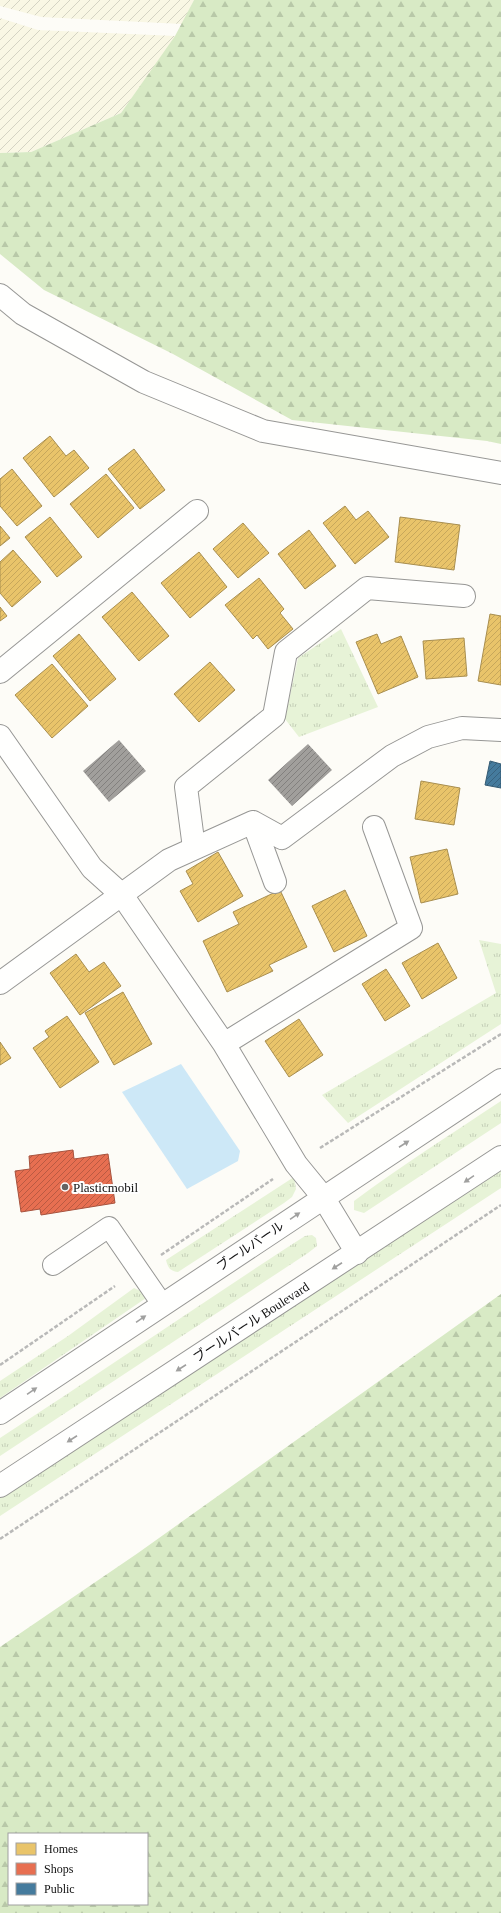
<svg xmlns="http://www.w3.org/2000/svg" width="501" height="1913" viewBox="0 0 501 1913" font-family="'Times New Roman','Noto Sans JP',serif">
  <defs>
    <pattern id="farmland-furrows" width="10" height="10" patternUnits="userSpaceOnUse"><rect width="10" height="10" fill="#f9f7e4"/><path d="M-1 1l2-2M0 10L10 0M9 11l2-2" fill="none" stroke="#d4d3c3"/></pattern>
    <pattern id="grass-tufts" width="24" height="20" patternUnits="userSpaceOnUse"><rect width="24" height="20" fill="#e7f3d7"/><path d="M3 7l-1-3M5 7V3M7 7l1-3M15 17l-1-3M17 17v-4M19 17l1-3" fill="none" stroke="#c5cfb8"/></pattern>
    <pattern id="forest-firs" width="22" height="20" patternUnits="userSpaceOnUse"><rect width="22" height="20" fill="#d8eac5"/><path d="M5 1l3.5 6h-7zM16 11l3.5 6h-7z" fill="#b8c8a8"/></pattern>
    <pattern id="homes-hatch" width="6" height="6" patternUnits="userSpaceOnUse"><rect width="6" height="6" fill="#e9c46a"/><path d="M-1 1l2-2M0 6l6-6M5 7l2-2" fill="none" stroke="#c7a75b"/></pattern>
    <pattern id="shops-hatch" width="6" height="6" patternUnits="userSpaceOnUse"><rect width="6" height="6" fill="#e76f51"/><path d="M-1 1l2-2M0 6l6-6M5 7l2-2" fill="none" stroke="#ba5a42"/></pattern>
    <pattern id="public-hatch" width="6" height="6" patternUnits="userSpaceOnUse"><rect width="6" height="6" fill="#457b9d"/><path d="M-1 1l2-2M0 6l6-6M5 7l2-2" fill="none" stroke="#38637f"/></pattern>
    <pattern id="building-hatch" width="6" height="6" patternUnits="userSpaceOnUse"><rect width="6" height="6" fill="#a19f9c"/><path d="M-1 1l2-2M0 6l6-6M5 7l2-2" fill="none" stroke="#82807e"/></pattern>
  </defs>
  <rect width="100%" height="100%" fill="#fdfcf7"/>
  <path fill="url(#farmland-furrows)" d="M0,0H194L182,24L41,17L0,6Z
    M0,18L38,30L176,36L121,113L31,152L0,153Z"/>
  <path fill="url(#grass-tufts)" d="M341,629L378,707L299,737L285,719L298,658Z
    M479,940L501,944V1024L348,1123L322,1095L496,993Z
    M501,1101V1123L364,1213L354,1210V1201C401,1166 451,1134 501,1101Z
    M501,1168V1188L0,1516V1497Z
    M294,1177L296,1189L292,1197L284,1203L178,1272C170,1271 168,1268 166,1260Z
    M312,1235L316,1238L317,1246L308,1253L0,1456V1438C102,1372 203,1302 305,1236Z
    M134,1288L143,1292L146,1298L0,1398V1381L68,1336Z"/>
  <path fill="url(#forest-firs)" fill-rule="evenodd" d="M194,0H501V444L487,441L292,420L173,354L44,290L0,254V153L31,152L121,113L175,36Z
    M501,1294V1913H0V1647L138,1553ZM9,1834H147V1904H9Z"/>
  <path fill="#cde8f7" d="M181,1064L240,1151L238,1161L187,1189L122,1092Z"/>
  <path fill="url(#homes-hatch)" stroke="#a88e4f" d="M50,436L66,456L74,450L89,468L54,497L23,458Z
    M134,449L165,490L140,509L108,469Z
    M12,469L42,506L17,526L0,506V479Z
    M106,474L134,508L98,538L70,504Z
    M345,506L356,520L368,511L389,537L355,564L323,523Z
    M50,517L82,557L57,577L25,537Z
    M400,517L460,525L454,570L395,562Z
    M243,523L269,553L238,578L213,549Z
    M0,526L10,538L0,546Z
    M309,530L336,566L305,589L278,554Z
    M13,550L41,582L12,607L0,593V562Z
    M199,552L227,587L190,618L161,583Z
    M259,578L284,609L280,613L293,629L268,649L257,635L253,639L225,605Z
    M132,592L169,636L139,661L102,617Z
    M0,607L7,616L0,621Z
    M490,614L501,616V685L478,681Z
    M79,634L116,679L90,701L53,656Z
    M377,634L381,644L401,636L418,677L378,694L356,642Z
    M464,638L467,676L426,679L423,641Z
    M210,662L235,690L199,722L174,694Z
    M52,664L88,706L52,738L15,695Z
    M421,781L460,788L454,825L415,819Z
    M447,849L458,894L421,903L410,857Z
    M218,852L243,896L198,922L180,891L193,884L186,871Z
    M280,890L307,947L269,965L273,971L227,992L203,941L239,924L233,912Z
    M345,890L367,936L334,952L312,906Z
    M438,943L457,978L422,999L402,963Z
    M76,954L89,972L104,962L121,986L80,1015L50,973Z
    M386,969L410,1006L385,1021L362,984Z
    M123,992L152,1044L114,1065L85,1013Z
    M67,1016L99,1062L60,1088L33,1048L49,1037L45,1031Z
    M299,1019L323,1055L289,1077L265,1041Z
    M0,1042L11,1058L0,1065Z"/>
  <path fill="url(#shops-hatch)" stroke="#a7533e" d="M73,1150L74,1159L108,1154L115,1203L41,1215L40,1209L21,1212L15,1171L30,1169L29,1156Z"/>
  <path fill="url(#public-hatch)" stroke="#355b73" d="M490,761L501,764V788L485,785Z"/>
  <path fill="url(#building-hatch)" d="M119,740L146,771L109,802L83,771Z
    M308,744L332,770L292,806L268,780Z"/>
  <g fill="none" stroke-linecap="round" stroke-linejoin="round">
    <g stroke="#979795" stroke-width="22">
      <path id="service" d="M53,1265L109,1227L162,1304"/>
    </g>
    <g stroke="#979795" stroke-width="24">
      <path id="minor" d="M0,295L23,314L144,382L263,431L501,473
        M0,672L197,511
        M0,736L92,868L122,895L224,1044L296,1164L323,1197L357,1253
        M253,822L275,882
        M194,848L186,787L274,716L286,652L367,588L464,596
        M0,983L169,860L253,822L282,838L392,756L428,737L462,728L501,730
        M224,1044L411,928L374,827"/>
    </g>
    <g stroke="#979795" stroke-width="24">
      <path id="tertiary" d="M0,1413L501,1080
        M0,1486L501,1157"/>
    </g>
    <path stroke="#b9b9b8" stroke-width="2.5" stroke-dasharray="4 2" stroke-linecap="butt" d="M320,1148L501,1034
      M161,1255L273,1179
      M0,1365L115,1286
      M0,1539L501,1205"/>
    <use href="#service" stroke="#fffffe" stroke-width="20"/>
    <use href="#minor" stroke="#fffffe" stroke-width="22"/>
    <use href="#tertiary" stroke="#fffffe" stroke-width="22"/>
  </g>
  <defs><path id="oneway-solid" d="M-6-.8H1V-3.2L6.5 0L1 3.2V.8H-6Z"/></defs>
  <g fill="#a0a09f">
    <use href="#oneway-solid" transform="translate(404 1144) rotate(-33)"/>
    <use href="#oneway-solid" transform="translate(469 1179) rotate(146)"/>
    <use href="#oneway-solid" transform="translate(295 1216) rotate(-34)"/>
    <use href="#oneway-solid" transform="translate(337 1266) rotate(147)"/>
    <use href="#oneway-solid" transform="translate(141 1319) rotate(-34)"/>
    <use href="#oneway-solid" transform="translate(181 1368) rotate(147)"/>
    <use href="#oneway-solid" transform="translate(32 1391) rotate(-34)"/>
    <use href="#oneway-solid" transform="translate(72 1439) rotate(147)"/>
  </g>
  <circle fill="#646362" stroke="#fff" stroke-width="1.5" cx="65" cy="1187" r="4"/>
  <g text-anchor="middle" dominant-baseline="central" stroke-width="4" stroke-linejoin="round" paint-order="stroke">
    <g font-size="13" fill="#111" stroke="#fff" text-anchor="start">
      <text x="73" y="1187">Plasticmobil</text>
    </g>
    <g font-size="13" fill="#111" stroke="#fff">
      <text transform="translate(250 1246) rotate(-34)">ブールバール</text>
      <text transform="translate(251 1322) rotate(-33)">ブールバール Boulevard</text>
    </g>
  </g>
  <rect x="8" y="1833" width="140" height="72" fill="#ffffff" stroke="#a0a0a0"/>
  <rect x="16" y="1843" width="20" height="12" fill="#e9c46a" stroke="#a0a0a0"/>
  <text x="44" y="1853" font-size="12" fill="#111111">Homes</text>
  <rect x="16" y="1863" width="20" height="12" fill="#e76f51" stroke="#a0a0a0"/>
  <text x="44" y="1873" font-size="12" fill="#111111">Shops</text>
  <rect x="16" y="1883" width="20" height="12" fill="#457b9d" stroke="#a0a0a0"/>
  <text x="44" y="1893" font-size="12" fill="#111111">Public</text>
</svg>
